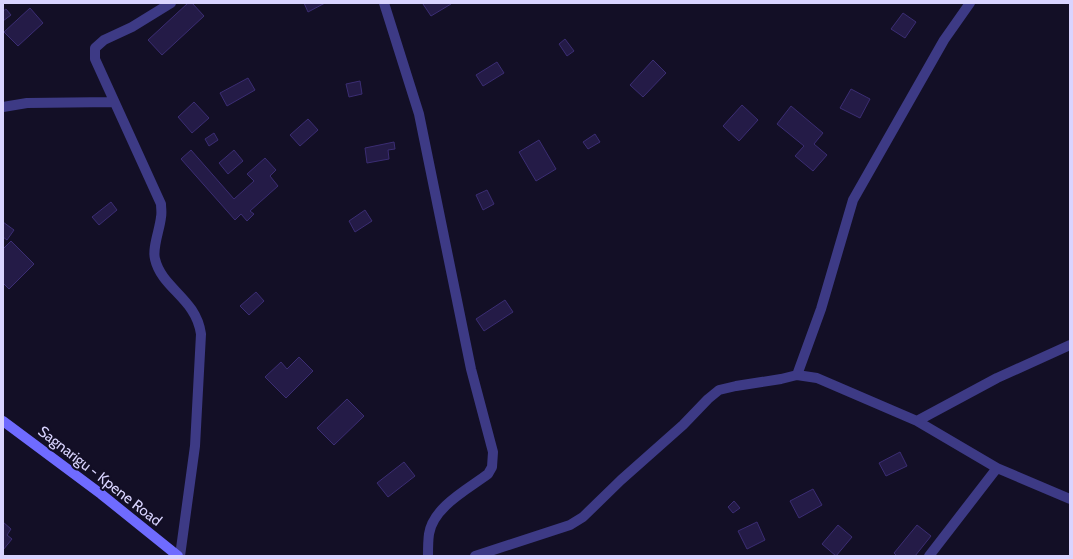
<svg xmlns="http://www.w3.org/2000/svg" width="1073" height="559" viewBox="0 0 1073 559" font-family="Cabin,sans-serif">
  <rect width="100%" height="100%" fill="#130f26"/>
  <path fill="#241b47" stroke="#3b2d73" d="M188,3H192L204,16L162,55L148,40Z
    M304,3H325L308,12Z
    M425,3H450L451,4L431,16L423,4Z
    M30,8L43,23L18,46L4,32Z
    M6,9L11,15L3,21V11Z
    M903,13L916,22L905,38L891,29Z
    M565,39L574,51L567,56L559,44Z
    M653,60L666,73L643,97L630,85Z
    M497,62L504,73L483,86L476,75Z
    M248,78L255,90L227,106L220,93Z
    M360,81L362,94L349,97L346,84Z
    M851,89L870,99L860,118L840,108Z
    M194,102L209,118L192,133L178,117Z
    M742,105L758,120L739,141L723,126Z
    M791,106L823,133L814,144L827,155L813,171L795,156L804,146L777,124Z
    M308,119L318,130L300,146L290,135Z
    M214,133L218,140L209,146L205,139Z
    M595,134L600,142L588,149L583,142Z
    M539,140L556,169L536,181L519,152Z
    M394,142L395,149L388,150L389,159L367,163L365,148Z
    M191,150L234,199L254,181L247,174L265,158L276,170L270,176L278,186L250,211L254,214L247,221L241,214L235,220L181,159Z
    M234,150L243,161L228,174L219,163Z
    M487,190L494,204L483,210L476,195Z
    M111,202L117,210L99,225L92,217Z
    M365,210L372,221L355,232L349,221Z
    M3,222L14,230L7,240L3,237Z
    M11,241L34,264L9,289L3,283V249Z
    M256,292L264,301L249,315L240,306Z
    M505,300L513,312L484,331L476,319Z
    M299,357L313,371L286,398L265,377L281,362L287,369Z
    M347,399L364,416L334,445L317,428Z
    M900,452L907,466L886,476L879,463Z
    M404,462L415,476L388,497L377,483Z
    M813,489L822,505L799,518L790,501Z
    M734,501L740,508L733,513L728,507Z
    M3,522L11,529L7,535L12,539L3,550Z
    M757,522L765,540L747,549L738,531Z
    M838,525L852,537L836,556L822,544Z
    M917,525L931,536L915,556H897L894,553Z"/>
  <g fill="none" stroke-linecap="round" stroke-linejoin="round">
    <path stroke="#3d3a85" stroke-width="10" d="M171,3L132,27L104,40L95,48V59L161,204C161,208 162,213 161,217C160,229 152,248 155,259C162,289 196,298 201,334L195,446L180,556
      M384,3L419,114L471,369L493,452L492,467L488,474C468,489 433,507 429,534C428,541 428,549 428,556
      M3,107L27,103L114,102
      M797,375L821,309L853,200L944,40L970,3
      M917,421L997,378L1070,345
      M475,556L570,525L583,517L621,480L683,425L708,399L719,390L736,386L781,379L797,375L817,378L917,421L997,468L1070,499
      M929,556L997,468"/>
    <path stroke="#6f6bff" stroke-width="10" d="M3,421L101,494L178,556"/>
  </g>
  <g text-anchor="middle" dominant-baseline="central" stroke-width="4" stroke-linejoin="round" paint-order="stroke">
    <g font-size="15" fill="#d9d4ff" stroke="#130f26">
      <text transform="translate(100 476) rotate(38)">Sagnarigu - Kpene Road</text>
    </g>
  </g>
  <rect width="1073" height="559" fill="none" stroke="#d9d4ff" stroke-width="8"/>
</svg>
